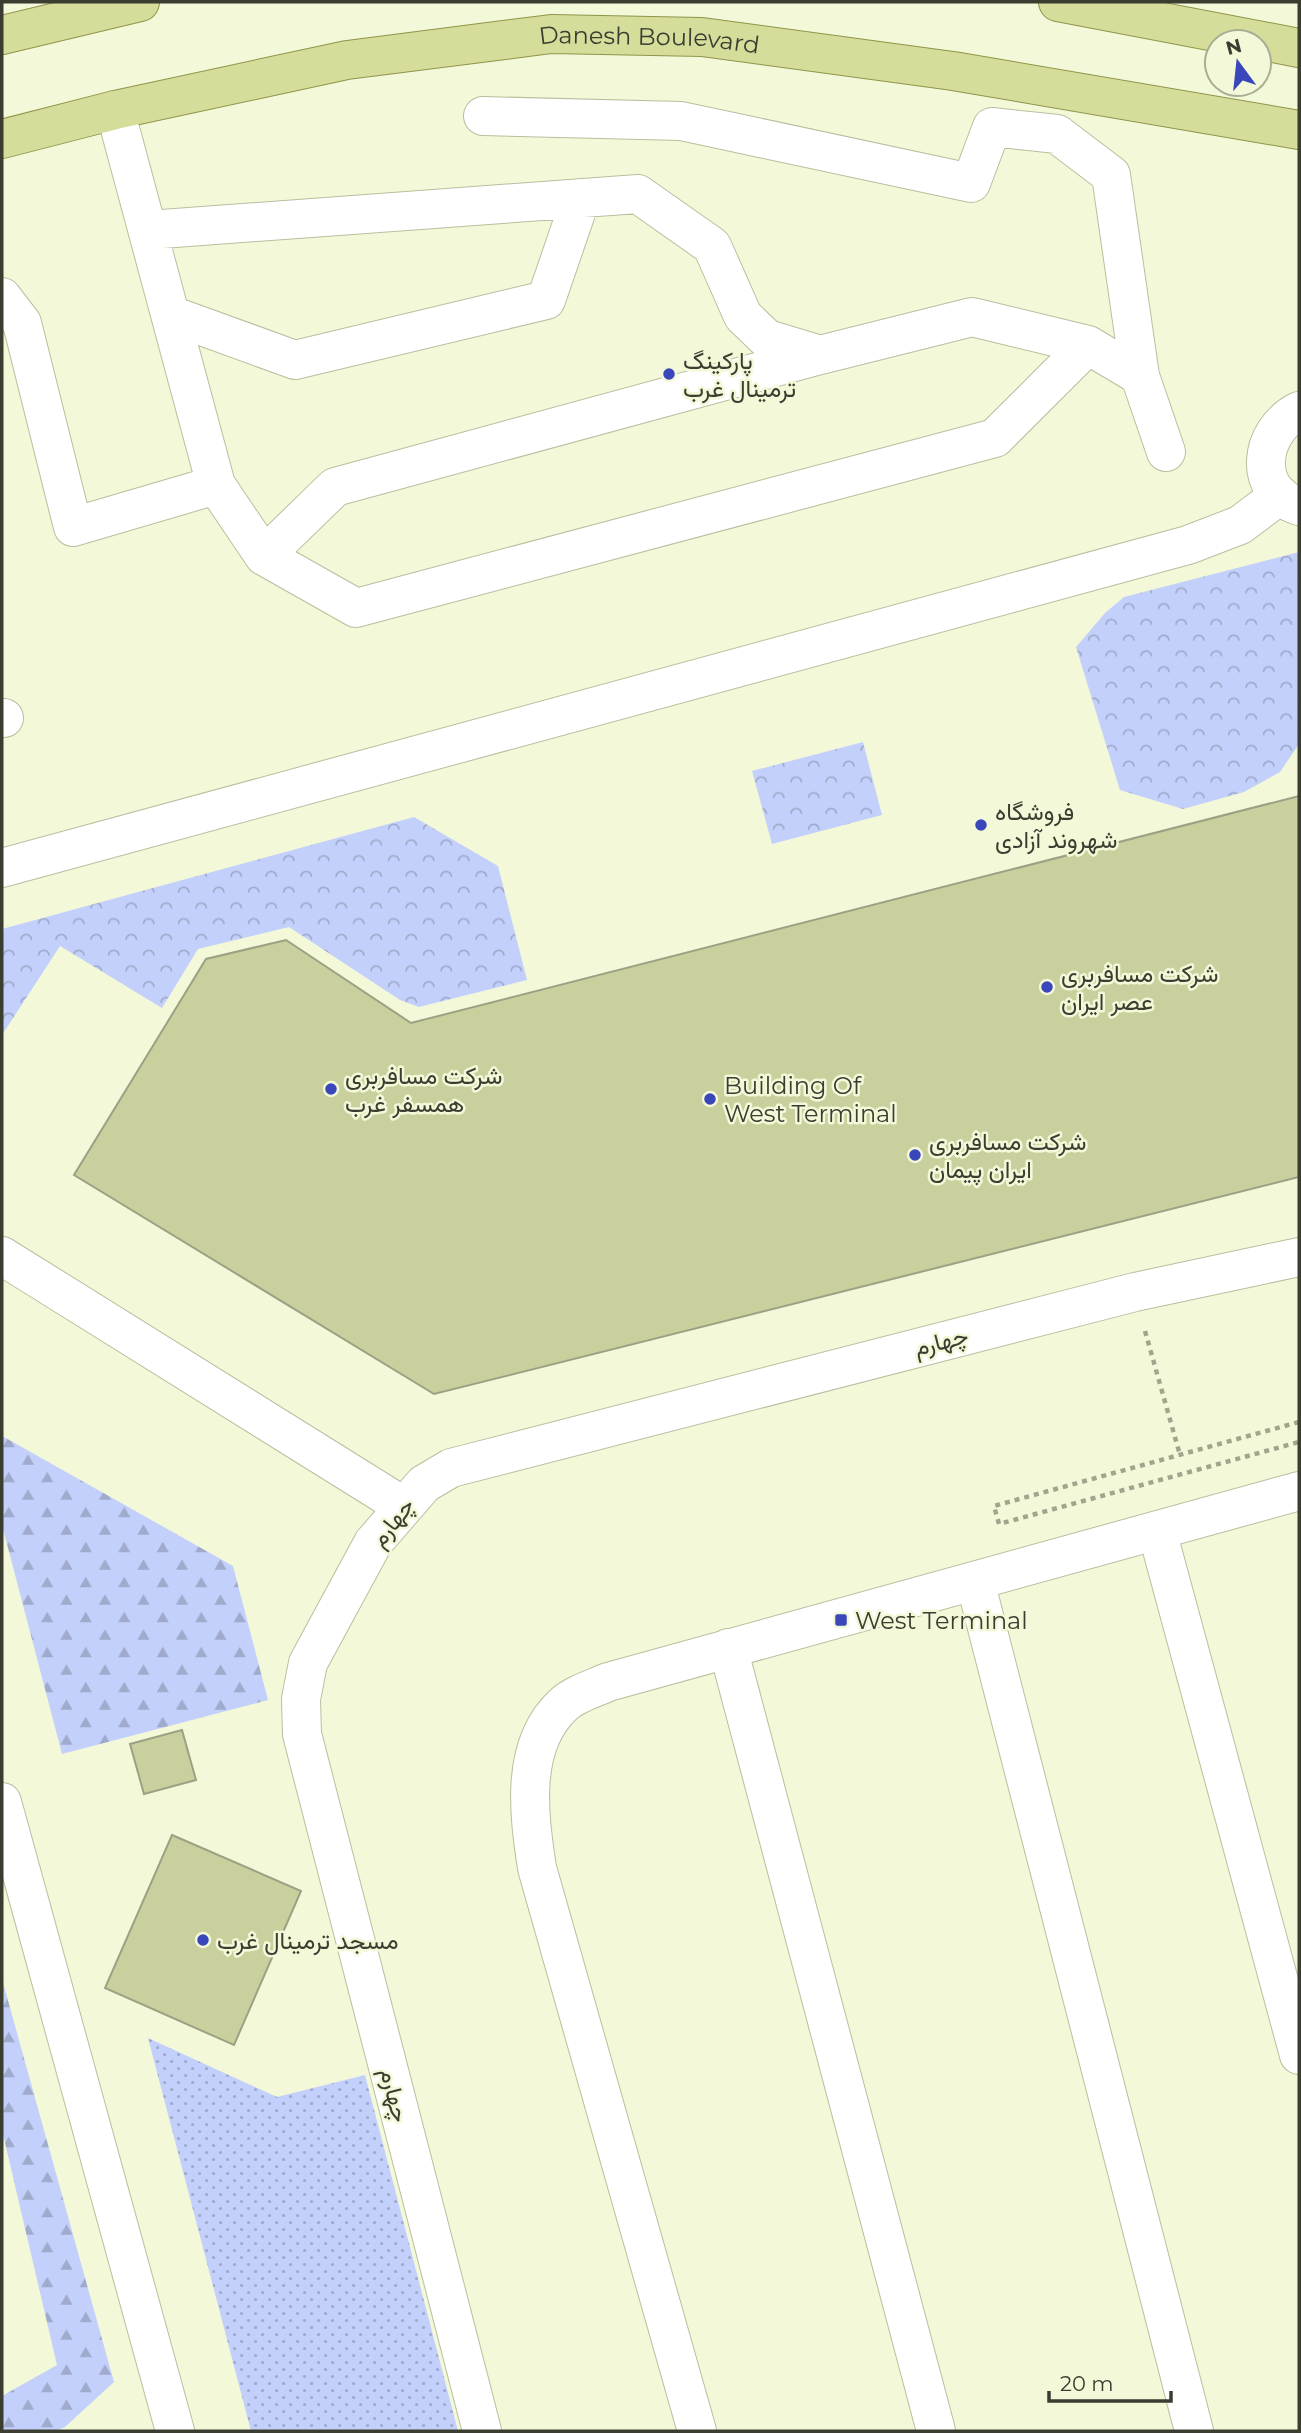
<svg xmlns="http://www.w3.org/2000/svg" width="1301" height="2433" viewBox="0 0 1301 2433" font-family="Montserrat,Vazirmatn,sans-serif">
  <defs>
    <pattern id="grass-dots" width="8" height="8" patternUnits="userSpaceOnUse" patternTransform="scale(1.75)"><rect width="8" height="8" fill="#c3d0fb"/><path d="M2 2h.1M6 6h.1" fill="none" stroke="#a0aacc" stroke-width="1.8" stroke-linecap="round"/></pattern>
    <pattern id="forest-firs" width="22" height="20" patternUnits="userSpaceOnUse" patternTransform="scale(1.75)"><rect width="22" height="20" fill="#c3d0fb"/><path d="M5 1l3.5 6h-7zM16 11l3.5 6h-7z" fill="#a0aacc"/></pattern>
    <pattern id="park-crowns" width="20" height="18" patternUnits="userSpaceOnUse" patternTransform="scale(1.75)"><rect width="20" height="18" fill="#c3d0fb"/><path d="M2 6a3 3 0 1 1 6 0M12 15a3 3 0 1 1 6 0" fill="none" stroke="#a0aacc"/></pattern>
  </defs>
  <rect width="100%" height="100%" fill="#f3f8d8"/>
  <path fill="url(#grass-dots)" d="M148,2038L277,2097L365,2075L458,2431H251Z"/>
  <path fill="url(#forest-firs)" d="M4,1437L233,1566L268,1700L62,1754L2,1525V1438Z
    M2,1979L114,2382L65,2427L55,2431H2V2396L57,2365L2,2130Z"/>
  <path fill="url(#park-crowns)" d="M1299,552V744L1280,772L1244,792L1183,809L1120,790L1076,647L1105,613L1124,597Z
    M863,742L882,815L772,844L752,771Z
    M414,817L498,866L527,980L419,1007L400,1000L289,927L198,949L162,1008L60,946L2,1035V929Z"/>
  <path fill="#c9cf9d" stroke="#9da183" stroke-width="2" d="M1299,796V1177L434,1394L74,1175L206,959L286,940L411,1023Z
    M182,1730L196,1780L144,1794L130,1744Z
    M172,1835L301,1891L234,2045L105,1988Z"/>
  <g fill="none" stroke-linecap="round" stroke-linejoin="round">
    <g stroke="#babe9f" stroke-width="40">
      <path id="minor" d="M115,110L216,485L264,556L356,608L995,438L1088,345L1140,376L1166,452
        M483,116L681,121L971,183L992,127L1057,134L1111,175L1140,376
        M148,230L638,194L712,246L743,316L767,339L820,355L972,317L1088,345
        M2,297L22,323L73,527L216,485
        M171,315L295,360L546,300L581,198
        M1299,411C1259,431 1251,491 1299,506
        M264,556L335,487L820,355
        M2,718H4
        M2,868L1188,545L1240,525L1280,495
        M2,1256L403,1506
        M1157,1531L1299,2055
        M975,1581L1194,2431
        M728,1648L936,2431
        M2,1802L175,2431
        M482,2431L302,1734L301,1699L308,1663L373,1543L424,1484L451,1468L1135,1292L1299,1257
        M697,2431L537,1868C529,1815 519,1745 564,1704C575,1694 595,1688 608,1682L1299,1491"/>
    </g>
    <g stroke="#8e9549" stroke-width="40">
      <g id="major">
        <path d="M1058,2L1299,48"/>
        <path d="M2,35L140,2"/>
        <path id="s1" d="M2,139L115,110L347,60L551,34L702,37L953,71L1299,130"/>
      </g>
    </g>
    <path stroke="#a1a58d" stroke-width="4.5" stroke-dasharray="5 5" stroke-linecap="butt" d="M1145,1331L1180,1455
      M1299,1422L994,1506L999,1524L1299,1442"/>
    <use href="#minor" stroke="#fff" stroke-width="38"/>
    <use href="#major" stroke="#d6dc9a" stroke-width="38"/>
  </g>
  <g fill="#3947ba" stroke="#f3f8d8" stroke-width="2.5">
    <circle cx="669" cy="374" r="7"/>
    <circle cx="981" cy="825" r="7"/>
    <circle cx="1047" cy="987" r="7"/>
    <circle cx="331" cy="1089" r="7"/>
    <circle cx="710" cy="1099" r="7"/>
    <circle cx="915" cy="1155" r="7"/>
    <rect x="834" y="1613" width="14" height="14" rx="3.5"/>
    <circle cx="203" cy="1940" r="7"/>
  </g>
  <g text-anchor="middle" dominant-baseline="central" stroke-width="5" stroke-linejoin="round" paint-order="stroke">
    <g font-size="24" fill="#3b3d30" stroke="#f3f8d8">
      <text stroke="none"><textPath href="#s1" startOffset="658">Danesh Boulevard</textPath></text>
      <text transform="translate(941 1341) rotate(-14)">چهارم</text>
      <text transform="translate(392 1522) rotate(-52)">چهارم</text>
      <text transform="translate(395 2095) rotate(76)">چهارم</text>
    </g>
    <g font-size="24" fill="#3b3d30" stroke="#f3f8d8" text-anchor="start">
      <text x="683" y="360">پارکینگ<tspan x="683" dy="28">ترمینال غرب</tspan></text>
      <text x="995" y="811">فروشگاه<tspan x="995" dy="28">شهروند آزادی</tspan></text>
      <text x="1061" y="973">شرکت مسافربری<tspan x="1061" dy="28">عصر ایران</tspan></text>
      <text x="345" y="1075">شرکت مسافربری<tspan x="345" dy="28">همسفر غرب</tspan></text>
      <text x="724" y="1085">Building Of<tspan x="724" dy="28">West Terminal</tspan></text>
      <text x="929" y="1141">شرکت مسافربری<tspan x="929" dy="28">ایران پیمان</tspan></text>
      <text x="855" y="1620">West Terminal</text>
      <text x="217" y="1940">مسجد ترمینال غرب</text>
    </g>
  </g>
  <rect width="1301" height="2433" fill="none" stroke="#3b3d30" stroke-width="7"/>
  <g transform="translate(1238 63) rotate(345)"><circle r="33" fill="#f3f8d8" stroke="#a9ad95" stroke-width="2"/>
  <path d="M0-5L12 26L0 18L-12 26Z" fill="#3947ba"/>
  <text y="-10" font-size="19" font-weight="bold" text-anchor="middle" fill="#3b3d30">N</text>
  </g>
  <path d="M1049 2391v10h122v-10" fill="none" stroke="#3b3d30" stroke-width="3.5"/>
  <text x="1060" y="2391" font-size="21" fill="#3b3d30" stroke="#f3f8d8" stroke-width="5" paint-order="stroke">20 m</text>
</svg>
